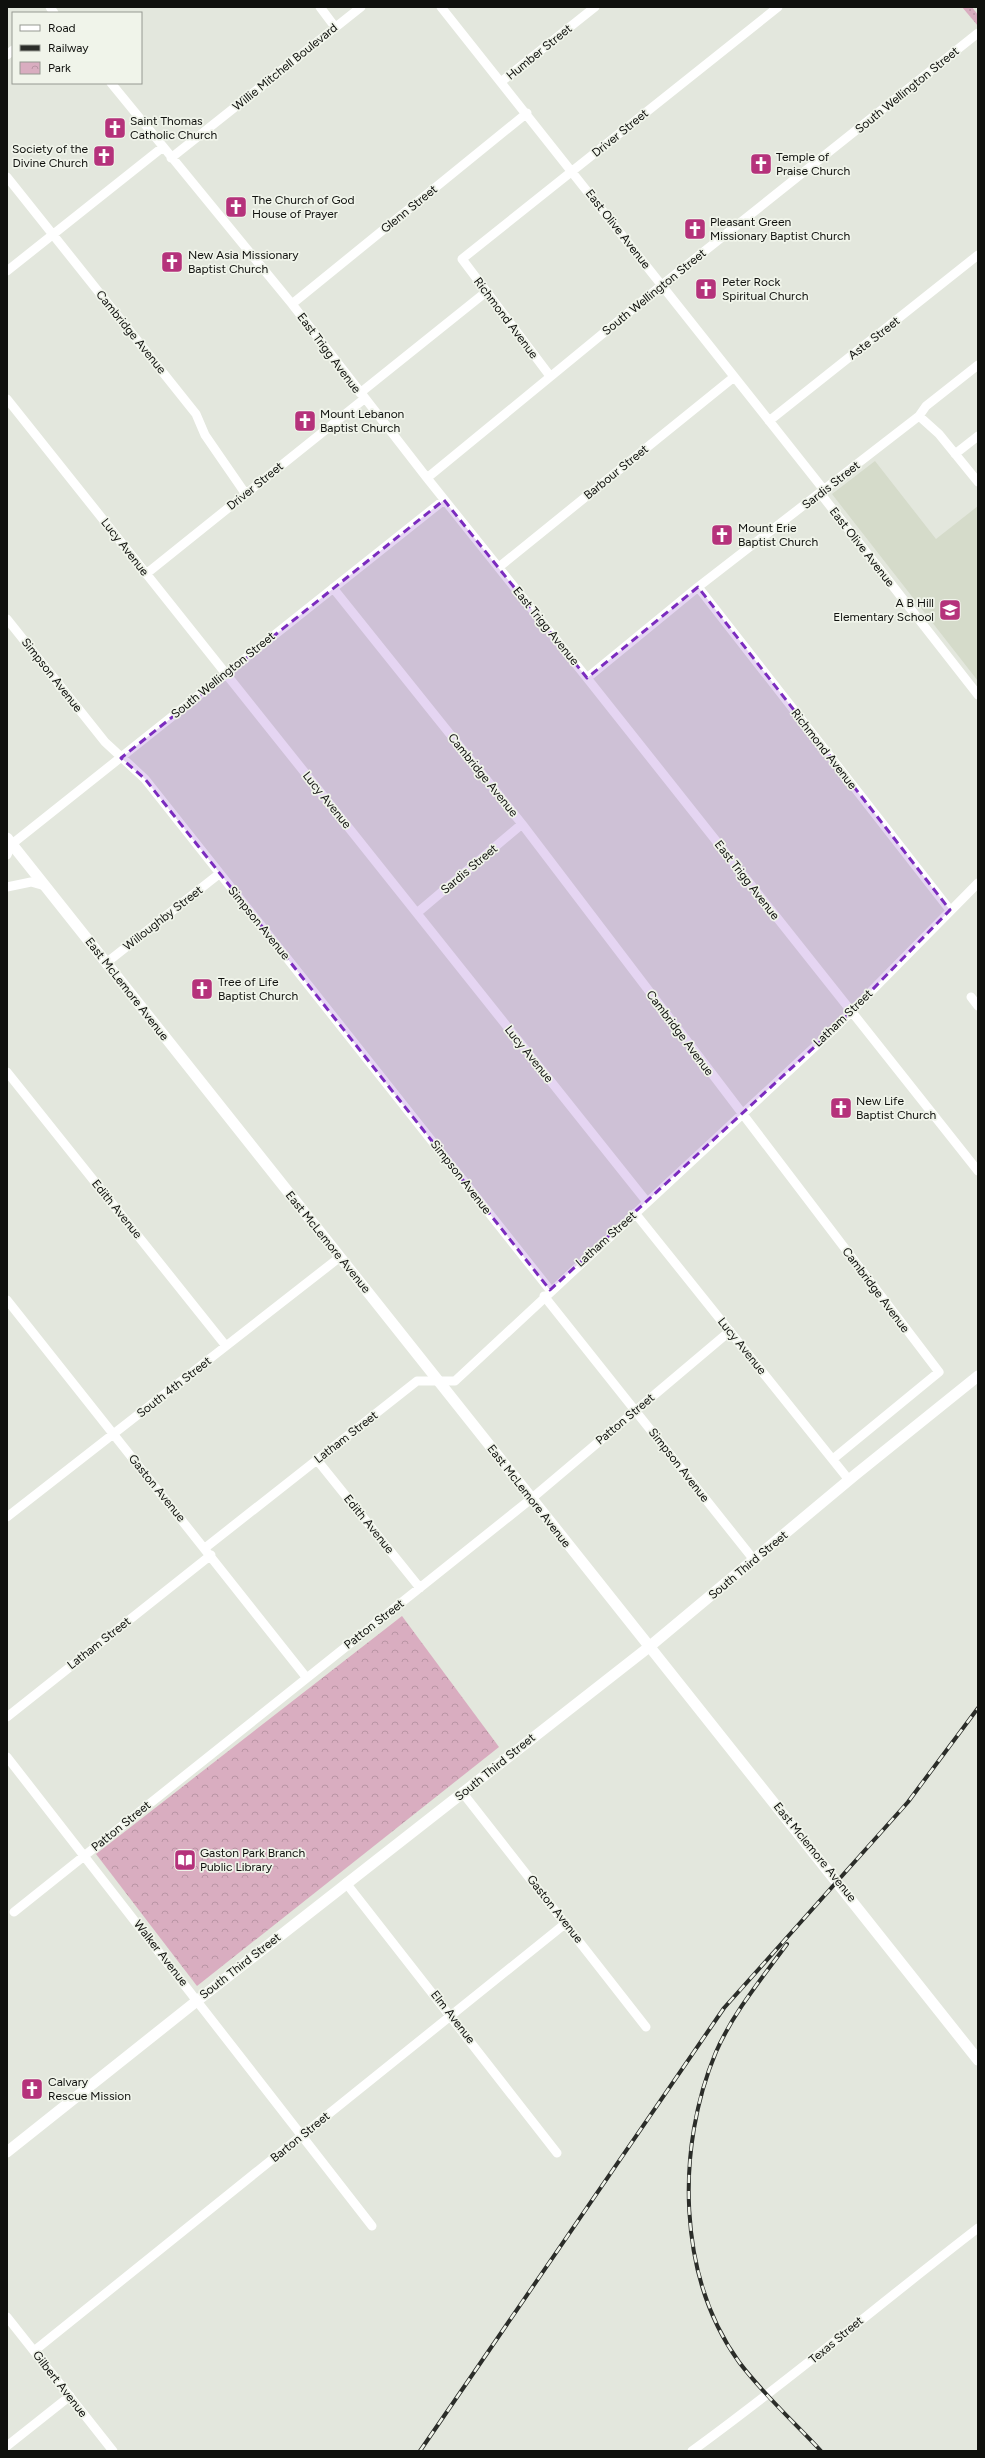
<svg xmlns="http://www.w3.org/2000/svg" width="985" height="2458" viewBox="0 0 985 2458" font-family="Figtree,sans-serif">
  <defs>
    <pattern id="grass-dots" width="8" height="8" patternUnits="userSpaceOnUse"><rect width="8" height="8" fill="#d9adc0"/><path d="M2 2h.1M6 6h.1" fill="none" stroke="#b994a4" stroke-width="1.8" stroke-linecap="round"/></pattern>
    <pattern id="park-crowns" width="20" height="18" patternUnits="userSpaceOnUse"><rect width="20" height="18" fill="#d9adc0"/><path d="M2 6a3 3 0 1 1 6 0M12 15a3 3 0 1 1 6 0" fill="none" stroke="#b994a4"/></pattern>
  </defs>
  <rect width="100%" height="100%" fill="#e3e7dd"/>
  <path fill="#d5dbca" d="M875,461L936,539L978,506V681L832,494Z"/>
  <path fill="url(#grass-dots)" d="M962,7H972L978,15V26Z"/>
  <path fill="url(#park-crowns)" d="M402,1616L499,1747L197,1986L96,1854Z"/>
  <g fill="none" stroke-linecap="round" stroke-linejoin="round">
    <path stroke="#fff" stroke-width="9" d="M50,7L54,13
      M320,7L335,27
      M441,7L824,490
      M7,55L13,50
      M502,81L595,7
      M111,83L292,304L427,478L587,678L978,1171
      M171,158L361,7
      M7,177L196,414L205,435L245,493
      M7,271L163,147
      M292,304L527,113
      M550,376L462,259L778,7
      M360,393L486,292
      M7,399L647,1202
      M919,416L939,434L978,482
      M769,421L978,255
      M955,454L978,436
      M427,478L662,285L978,33
      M820,493L978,695
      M499,567L734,377
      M146,574L364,399
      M698,587L950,910
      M333,588L522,824L939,1372L833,1459
      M7,619L105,742L145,779L550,1290
      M587,678L698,587L919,416L926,406L978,365
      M7,855L12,844L444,500
      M7,887L31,882L45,886
      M417,913L522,824
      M106,963L219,874
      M971,997L978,1006
      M7,1072L226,1346
      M635,1213L849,1480
      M544,1296L754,1560
      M7,1300L306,1677
      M317,1460L420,1588
      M7,1517L340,1257
      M205,1548L417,1381H455L834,1029L978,883
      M7,1717L211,1555
      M7,1757L372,2226
      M462,1792L646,2027
      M346,1883L557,2153
      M14,1912L531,1499L730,1331
      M7,2317L113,2451
      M34,2351L566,1923
      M7,2446L70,2396
      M692,2451C790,2380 882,2302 978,2228"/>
    <path stroke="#fff" stroke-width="11" d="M7,838L978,2060
      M7,2152L198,2000L649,1647L855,1475L978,1376"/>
    <g stroke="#2b2d29" stroke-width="4">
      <path id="rail" d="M787,1944C762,1978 733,2013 716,2052C676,2147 677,2276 739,2362C763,2394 794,2422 821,2451
        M420,2451L724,2008L908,1802L978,1708"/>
    </g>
    <use href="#rail" stroke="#f0f4ea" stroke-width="2.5" stroke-dasharray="8" stroke-linecap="butt"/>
  </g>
  <path fill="#7b2cbf" fill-opacity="0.2" stroke="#7b2cbf" stroke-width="3" stroke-dasharray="8 5" stroke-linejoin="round" d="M444,500L587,678L698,587L950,910L834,1029L550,1290L145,779L121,758Z"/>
  <defs>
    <g id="church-square" transform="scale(1.15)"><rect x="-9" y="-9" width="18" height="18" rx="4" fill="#b5327b" stroke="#f0f4ea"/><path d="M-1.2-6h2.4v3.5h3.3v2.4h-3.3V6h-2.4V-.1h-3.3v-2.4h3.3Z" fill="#fff"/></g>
    <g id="school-square" transform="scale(1.15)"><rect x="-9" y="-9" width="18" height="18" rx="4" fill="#b5327b" stroke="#f0f4ea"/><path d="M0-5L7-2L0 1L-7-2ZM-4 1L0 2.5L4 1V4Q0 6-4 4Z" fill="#fff"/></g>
    <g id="library-square" transform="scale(1.15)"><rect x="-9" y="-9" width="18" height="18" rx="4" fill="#b5327b" stroke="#f0f4ea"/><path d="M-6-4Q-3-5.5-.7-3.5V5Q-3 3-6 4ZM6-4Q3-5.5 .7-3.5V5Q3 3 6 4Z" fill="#fff"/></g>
  </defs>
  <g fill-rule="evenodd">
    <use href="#church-square" x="115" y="128"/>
    <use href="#church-square" x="104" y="156"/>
    <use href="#church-square" x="761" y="164"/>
    <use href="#church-square" x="236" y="207"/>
    <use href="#church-square" x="695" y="229"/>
    <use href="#church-square" x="172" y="262"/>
    <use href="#church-square" x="706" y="289"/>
    <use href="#church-square" x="305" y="421"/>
    <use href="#church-square" x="722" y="535"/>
    <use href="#school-square" x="950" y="610"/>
    <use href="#church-square" x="202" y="989"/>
    <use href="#church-square" x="841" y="1108"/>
    <use href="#library-square" x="185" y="1860"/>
    <use href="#church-square" x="32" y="2089"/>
  </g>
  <g text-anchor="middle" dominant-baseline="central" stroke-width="3.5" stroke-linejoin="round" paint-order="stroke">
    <g font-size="12" fill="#0f100d" stroke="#f0f4ea">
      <text transform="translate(539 52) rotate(-39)">Humber Street</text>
      <text transform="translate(285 67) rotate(-39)">Willie Mitchell Boulevard</text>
      <text transform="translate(907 90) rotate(-39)">South Wellington Street</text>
      <text transform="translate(620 133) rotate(-39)">Driver Street</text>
      <text transform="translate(409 209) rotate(-39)">Glenn Street</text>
      <text transform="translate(618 229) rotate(52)">East Olive Avenue</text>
      <text transform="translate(654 292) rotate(-39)">South Wellington Street</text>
      <text transform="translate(506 318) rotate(53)">Richmond Avenue</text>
      <text transform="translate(131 332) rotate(51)">Cambridge Avenue</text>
      <text transform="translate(874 338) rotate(-38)">Aste Street</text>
      <text transform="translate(329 353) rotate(53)">East Trigg Avenue</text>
      <text transform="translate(616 472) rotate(-39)">Barbour Street</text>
      <text transform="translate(831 485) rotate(-38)">Sardis Street</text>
      <text transform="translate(255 486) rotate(-39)">Driver Street</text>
      <text transform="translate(125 547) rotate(52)">Lucy Avenue</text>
      <text transform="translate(862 547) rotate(52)">East Olive Avenue</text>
      <text transform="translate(546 626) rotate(51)">East Trigg Avenue</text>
      <text transform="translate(52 675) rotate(52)">Simpson Avenue</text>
      <text transform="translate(223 675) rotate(-39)">South Wellington Street</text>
      <text transform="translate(824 749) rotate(52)">Richmond Avenue</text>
      <text transform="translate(483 775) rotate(51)">Cambridge Avenue</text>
      <text transform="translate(327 800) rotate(51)">Lucy Avenue</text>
      <text transform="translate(469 869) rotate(-40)">Sardis Street</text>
      <text transform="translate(747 880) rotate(52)">East Trigg Avenue</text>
      <text transform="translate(163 918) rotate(-38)">Willoughby Street</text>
      <text transform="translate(259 923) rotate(51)">Simpson Avenue</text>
      <text transform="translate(127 989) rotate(52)">East McLemore Avenue</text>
      <text transform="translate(843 1018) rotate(-44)">Latham Street</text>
      <text transform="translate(680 1033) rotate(53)">Cambridge Avenue</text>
      <text transform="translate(529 1054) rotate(51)">Lucy Avenue</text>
      <text transform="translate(461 1177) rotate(52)">Simpson Avenue</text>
      <text transform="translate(117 1209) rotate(51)">Edith Avenue</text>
      <text transform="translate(606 1239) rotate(-42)">Latham Street</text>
      <text transform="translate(328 1242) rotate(51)">East McLemore Avenue</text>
      <text transform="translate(876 1290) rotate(53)">Cambridge Avenue</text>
      <text transform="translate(742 1346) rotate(51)">Lucy Avenue</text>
      <text transform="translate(174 1387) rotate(-38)">South 4th Street</text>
      <text transform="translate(625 1419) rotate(-40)">Patton Street</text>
      <text transform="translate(346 1437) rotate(-38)">Latham Street</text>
      <text transform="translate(679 1465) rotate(52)">Simpson Avenue</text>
      <text transform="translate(157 1488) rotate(51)">Gaston Avenue</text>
      <text transform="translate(529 1496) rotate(52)">East McLemore Avenue</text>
      <text transform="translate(369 1524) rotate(51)">Edith Avenue</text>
      <text transform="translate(748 1565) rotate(-40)">South Third Street</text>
      <text transform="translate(374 1624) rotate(-38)">Patton Street</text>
      <text transform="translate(99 1643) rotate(-38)">Latham Street</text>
      <text transform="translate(495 1767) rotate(-39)">South Third Street</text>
      <text transform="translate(121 1826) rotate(-39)">Patton Street</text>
      <text transform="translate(815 1852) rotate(51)">East Mclemore Avenue</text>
      <text transform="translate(555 1909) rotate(52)">Gaston Avenue</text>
      <text transform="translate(161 1953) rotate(52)">Walker Avenue</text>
      <text transform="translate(240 1966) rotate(-38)">South Third Street</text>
      <text transform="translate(453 2017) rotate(52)">Elm Avenue</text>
      <text transform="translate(300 2137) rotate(-39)">Barton Street</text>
      <text transform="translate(836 2340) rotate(-40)">Texas Street</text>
      <text transform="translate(60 2384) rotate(52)">Gilbert Avenue</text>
    </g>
    <g font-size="12" fill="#0f100d" stroke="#f0f4ea" text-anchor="start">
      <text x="130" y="121">Saint Thomas<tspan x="130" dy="14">Catholic Church</tspan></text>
      <text x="88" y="149" text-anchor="end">Society of the<tspan x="88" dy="14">Divine Church</tspan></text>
      <text x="776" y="157">Temple of<tspan x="776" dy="14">Praise Church</tspan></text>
      <text x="252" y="200">The Church of God<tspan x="252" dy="14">House of Prayer</tspan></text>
      <text x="710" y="222">Pleasant Green<tspan x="710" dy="14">Missionary Baptist Church</tspan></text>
      <text x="188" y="255">New Asia Missionary<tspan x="188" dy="14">Baptist Church</tspan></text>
      <text x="722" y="282">Peter Rock<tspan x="722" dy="14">Spiritual Church</tspan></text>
      <text x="320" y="414">Mount Lebanon<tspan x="320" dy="14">Baptist Church</tspan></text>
      <text x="738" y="528">Mount Erie<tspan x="738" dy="14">Baptist Church</tspan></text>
      <text x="934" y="603" text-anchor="end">A B Hill<tspan x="934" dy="14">Elementary School</tspan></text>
      <text x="218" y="982">Tree of Life<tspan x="218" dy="14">Baptist Church</tspan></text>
      <text x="856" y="1101">New Life<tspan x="856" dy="14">Baptist Church</tspan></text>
      <text x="200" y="1853">Gaston Park Branch<tspan x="200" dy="14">Public Library</tspan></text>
      <text x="48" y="2082">Calvary<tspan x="48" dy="14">Rescue Mission</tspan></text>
    </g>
  </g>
  <rect width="985" height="2458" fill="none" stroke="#0f100d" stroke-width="16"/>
  <rect x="12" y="12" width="130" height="72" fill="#f0f4ea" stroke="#969992"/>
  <rect x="20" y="25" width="20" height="6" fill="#ffffff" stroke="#969992"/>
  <text x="48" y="32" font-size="12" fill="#0f100d">Road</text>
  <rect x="20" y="45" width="20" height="6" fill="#2b2d29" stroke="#969992"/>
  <text x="48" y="52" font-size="12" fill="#0f100d">Railway</text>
  <rect x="20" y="62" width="20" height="12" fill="url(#park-crowns)" stroke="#969992"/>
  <text x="48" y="72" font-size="12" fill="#0f100d">Park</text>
</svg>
